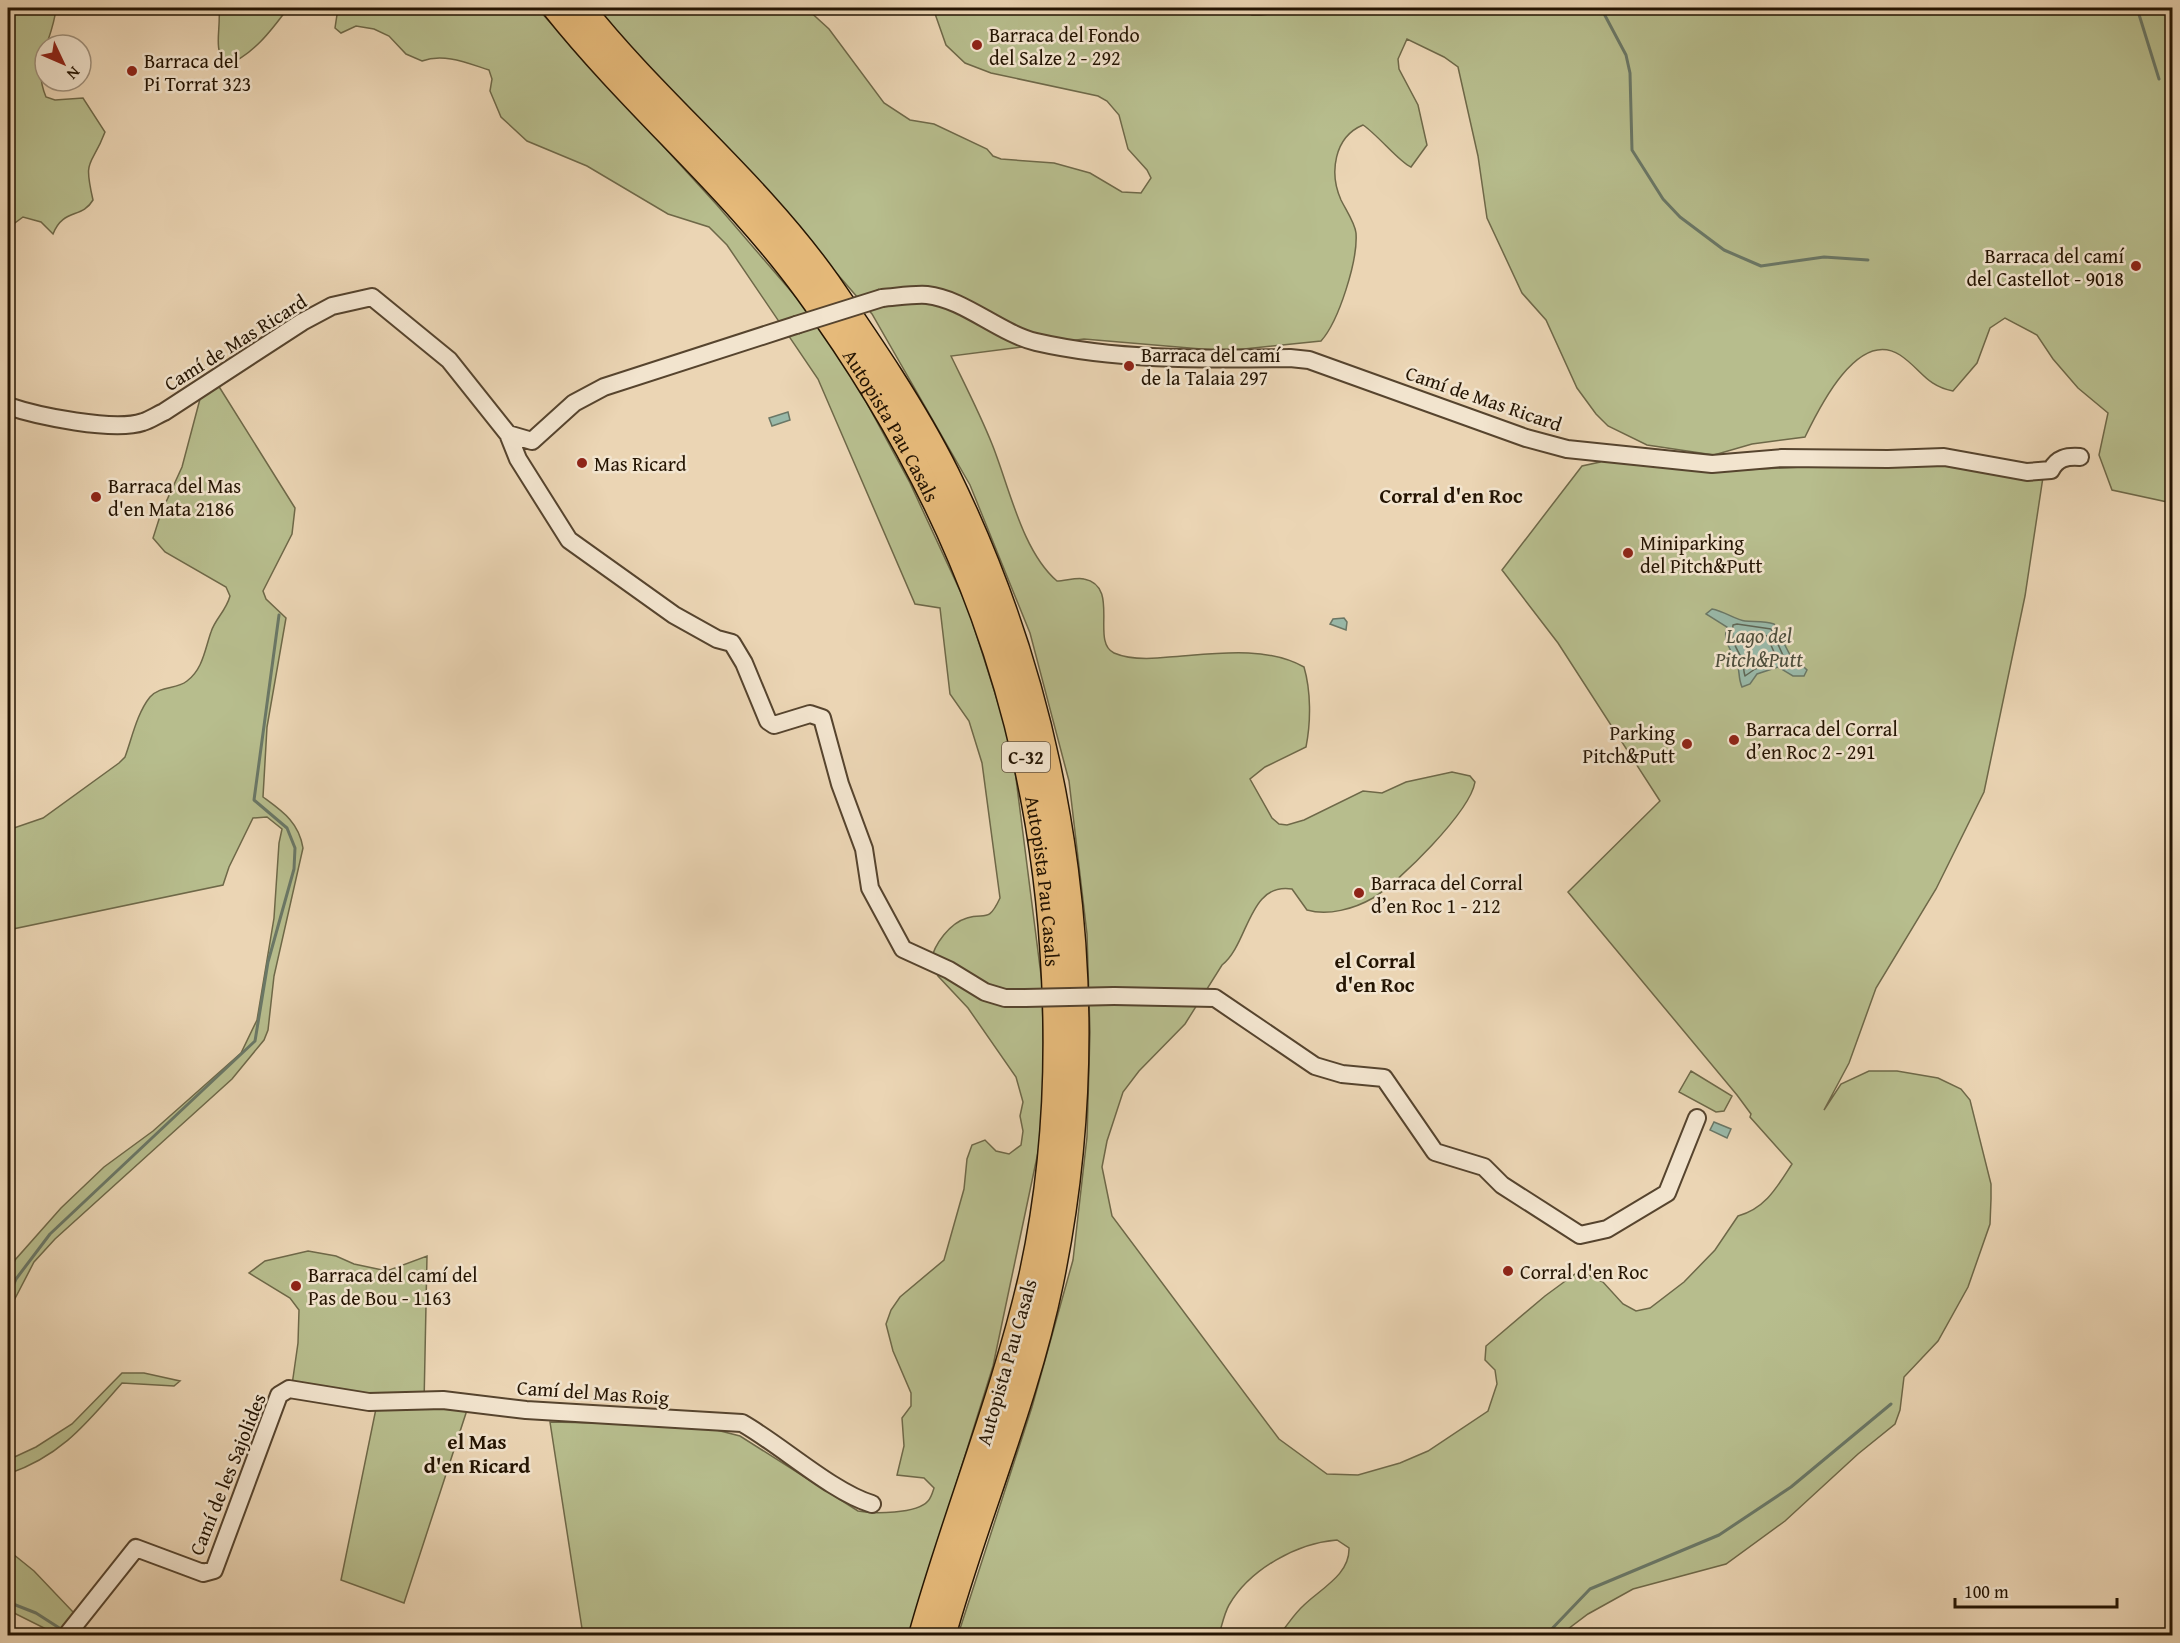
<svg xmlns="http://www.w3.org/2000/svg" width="2180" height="1643" viewBox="0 0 2180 1643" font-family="'Gentium Book Plus',serif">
  <rect width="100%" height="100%" fill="#ebd5b4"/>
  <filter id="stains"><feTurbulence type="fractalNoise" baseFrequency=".00333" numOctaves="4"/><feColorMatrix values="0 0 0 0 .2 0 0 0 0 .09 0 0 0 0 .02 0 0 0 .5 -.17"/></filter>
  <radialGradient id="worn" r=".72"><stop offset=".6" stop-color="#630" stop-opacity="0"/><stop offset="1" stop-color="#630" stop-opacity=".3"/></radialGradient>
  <path fill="#b7bd8d" stroke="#6e6848" stroke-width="1.5" d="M8,8H56C53,42 31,61 46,97L55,100L83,98L105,132C91,169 83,156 93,200C82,219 63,208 53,234L41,222L23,217L8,228Z
    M219,8H288C271,31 253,55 225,66C213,46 221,31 219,8Z
    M338,8H537L717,205L808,311L844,361L910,483L968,608L1012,747L1042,983L1045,1119L993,1366L909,1635H583L550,1422L697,1425L740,1436L858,1511C873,1514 917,1514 928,1501C931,1498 933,1491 934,1488L924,1478L897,1475L904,1446L902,1418L911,1406V1393L893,1351L886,1324L891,1310L900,1297L944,1260L964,1189L967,1159L972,1145L985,1140L996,1151L1009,1154L1021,1145L1023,1131L1020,1116L1023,1102L1016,1077L968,1008L938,976L931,961C934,944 950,923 967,918C985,912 988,924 1000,898L982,763L969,721L950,694L940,608L915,604L818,379L727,245L709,227L668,214L587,166L527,141L501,117L490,91L492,79L489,70C467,63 444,53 422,61L406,54L389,36L374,29L356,26L341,33L335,28Z
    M593,8H806L829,29L884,103L910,120L934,124L987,149L993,156L1001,159L1054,163L1090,173L1122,192L1141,193L1151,178L1147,170L1128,149L1119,115L1107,101L1098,96L991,73L965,63L946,45L933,8H1239L1252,15H1261L1323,8H2172V503L2112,490L2099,455L2108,413L2078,388L2053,359L2037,335L2005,318L1990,328L1977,363L1953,391C1926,386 1921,369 1900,355C1858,328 1819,408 1805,437L1752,444L1714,455L1647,445L1608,426L1596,414L1577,388L1546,320L1522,293L1487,218L1478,156L1458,67L1444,57L1407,39L1398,59L1399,69L1418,105L1427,145L1411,167C1400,163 1378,135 1363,125C1334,137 1329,173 1341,200C1346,210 1355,223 1356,233C1358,260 1339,321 1321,341L1225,351L1084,339L951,356C965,385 980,414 992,444C1009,486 1022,551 1057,581C1065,581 1077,577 1084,579C1121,586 1090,642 1114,653C1130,660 1152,659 1169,657C1212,654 1265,645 1304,667C1311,691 1311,722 1306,747L1265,767L1250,779L1272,818L1279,824L1287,825L1304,820L1363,791L1382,793L1406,782L1452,772L1470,776L1475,782C1470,812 1399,882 1373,898C1354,909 1328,916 1307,910L1292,889C1248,882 1249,944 1222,965L1185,1024L1139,1071L1123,1092L1107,1141L1102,1167L1112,1216L1279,1439L1327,1474L1358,1475L1400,1463L1428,1451L1488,1411L1497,1384L1495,1370L1485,1360L1486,1346L1545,1296L1579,1271L1603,1282L1623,1304L1636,1311L1650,1308L1684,1282L1715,1250L1738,1216C1766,1208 1777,1187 1792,1164L1750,1117L1751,1114L1737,1095L1568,892L1660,801L1558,643L1502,570L1582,466L1600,462L1604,451L1721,471L1959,459L2043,477L2025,596L1984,792L1936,889L1876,988L1849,1063L1824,1110L1841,1084L1869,1071H1897L1938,1078L1961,1089L1970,1100L1991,1184V1199L1990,1224L1968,1287L1938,1341L1904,1377L1900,1410L1895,1424L1858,1454L1785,1521L1726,1564L1633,1589L1588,1614L1560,1635H1279C1287,1626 1294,1614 1303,1606C1320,1589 1350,1575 1349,1548L1337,1540C1297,1543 1250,1569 1229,1605C1224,1614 1222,1625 1219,1635H958L1032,1407L1073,1260L1087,1137L1090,1032L1087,934L1069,781L1030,633L970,485L872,314L745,168Z
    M218,385L295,508L292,534L263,591L266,599L286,618L267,727L263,797C282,811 299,822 303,848L274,976L268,1030L264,1040L232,1079L55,1239L34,1262L8,1312V1281L15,1260L61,1208L104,1167L153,1131L241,1053L257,1020L274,918L279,843L282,829L267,817L253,818L229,867L223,885L8,930V830L43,818L119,763L125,757C132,738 137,713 150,697C161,685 176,690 187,681C203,669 205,649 211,632C215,619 226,611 230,596L226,587L165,552L153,538L161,513L182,467L200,399Z
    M1691,1071L1732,1096L1724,1111L1716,1112L1679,1092Z
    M308,1251L336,1256L354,1264L387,1271L427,1256L424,1404L467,1410L404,1603L341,1580L379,1394L352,1393L292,1385L298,1343L299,1310L290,1298L249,1273L265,1261Z
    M122,1373H144L180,1381L174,1386L122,1383C86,1424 61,1456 8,1474V1460L36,1447L72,1424Z
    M8,1550L34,1571L74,1613L76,1629L93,1635H58L8,1610Z"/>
  <path fill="#99b9a9" stroke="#6a7766" stroke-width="1.5" d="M788,412L790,420L772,426L769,418Z
    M1712,609C1724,611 1736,620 1745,621C1754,622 1764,621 1774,624L1789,653L1807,670L1804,676H1793L1778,667L1757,674L1750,684L1742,687C1738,678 1740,671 1737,663C1732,650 1722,642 1727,627L1706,614Z
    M1344,618L1347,622L1346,630L1330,624L1333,619Z
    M1714,1122L1731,1129L1727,1138L1710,1130Z"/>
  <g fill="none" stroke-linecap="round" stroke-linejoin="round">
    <path stroke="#5e6656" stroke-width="1.5" d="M1737,624L1771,629L1786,662H1775L1755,669L1745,676C1743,670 1744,663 1741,657C1734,644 1731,640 1733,625Z
      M1756,633L1767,636L1774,652L1752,661L1739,637L1742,634Z"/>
    <path stroke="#6a7766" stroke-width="3" d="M1601,8L1626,55L1630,73L1632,150L1663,199L1680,217L1724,250L1761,266L1824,257L1868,260
      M2137,8L2159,79
      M8,1298L16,1279L50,1234L255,1041L268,962L294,869L295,848L287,828L254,800L279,615
      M8,1602L36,1613L64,1631
      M1545,1636L1590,1589L1719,1535L1791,1487L1891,1404"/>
    <g stroke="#56442e" stroke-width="20">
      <path id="minor" d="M882,298C896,297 913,294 927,295C964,299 999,333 1036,342C1119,361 1205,359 1290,358L1309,360L1526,438L1567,449L1712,464L1782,458L1888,459L1944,457L2027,472L2051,470C2057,458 2067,456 2080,457
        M8,406C37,416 114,432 143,422C150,420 157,415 164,412L302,322L332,306L372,297L449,360L508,434L532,441L574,403L604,387L796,325
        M508,434L518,459L569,540L674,615L717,639L732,643L744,663L768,721L774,725L810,714L822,718L840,784L864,849L870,888L903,949L949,970L985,992L1005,998H1025
        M1114,996L1215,998L1315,1066L1342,1074L1384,1078L1435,1152L1484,1167L1502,1185L1580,1235L1607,1229L1667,1193L1697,1118
        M66,1636L136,1548L203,1573L214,1570L279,1395L289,1389L369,1402L443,1400L526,1410L742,1423C781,1445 832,1492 872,1504"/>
    </g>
    <g stroke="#241402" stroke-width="27">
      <g id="highway">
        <path id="s1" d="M555,8C634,107 733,189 807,291C959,498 1042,720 1054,977C1059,1075 1053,1176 1032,1273C1004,1397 955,1514 921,1636"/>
        <path d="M582,8C658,104 757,182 828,283C870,344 914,408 947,474C1069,723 1107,1010 1051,1282C1026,1403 976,1517 943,1636"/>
      </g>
    </g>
    <use href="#minor" stroke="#f2e4ce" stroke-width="16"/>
    <use href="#highway" stroke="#e6ba7a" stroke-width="24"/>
    <g stroke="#56442e" stroke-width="20" stroke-linecap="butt">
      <path id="minor-bridge" d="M796,325L882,298
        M1025,998L1114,996"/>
    </g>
    <use href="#minor-bridge" stroke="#f2e4ce" stroke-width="16"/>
  </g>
  <g fill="#8f2418" stroke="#f2e4ce" stroke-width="2">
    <circle cx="977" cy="45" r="6"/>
    <circle cx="132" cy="71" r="6"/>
    <circle cx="2136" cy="266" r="6"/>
    <circle cx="1129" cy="366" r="6"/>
    <circle cx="582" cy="463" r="6"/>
    <circle cx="96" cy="497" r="6"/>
    <circle cx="1628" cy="553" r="6"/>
    <circle cx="1734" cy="740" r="6"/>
    <circle cx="1687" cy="744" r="6"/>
    <circle cx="1359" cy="893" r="6"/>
    <circle cx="1508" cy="1271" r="6"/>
    <circle cx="296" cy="1286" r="6"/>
  </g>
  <g text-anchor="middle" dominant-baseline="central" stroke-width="5" stroke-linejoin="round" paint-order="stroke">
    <rect fill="#f2e4ce" stroke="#62523f" stroke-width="1.5" x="1002" y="742" width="48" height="30" rx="4.5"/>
    <g font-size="18" font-weight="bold" fill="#241402">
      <text x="1026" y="757">C-32</text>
    </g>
    <g font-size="20" fill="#241402" stroke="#f2e4ce" text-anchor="start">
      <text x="989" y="34">Barraca del Fondo<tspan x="989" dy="23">del Salze 2 - 292</tspan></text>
      <text x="144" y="60">Barraca del<tspan x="144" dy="23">Pi Torrat 323</tspan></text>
      <text x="2124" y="255" text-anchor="end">Barraca del camí<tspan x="2124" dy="23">del Castellot - 9018</tspan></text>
      <text x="1141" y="354">Barraca del camí<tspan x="1141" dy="23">de la Talaia 297</tspan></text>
      <text x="594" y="463">Mas Ricard</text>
      <text x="108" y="485">Barraca del Mas<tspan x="108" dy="23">d'en Mata 2186</tspan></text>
      <text x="1640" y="542">Miniparking<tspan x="1640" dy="23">del Pitch&amp;Putt</tspan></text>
      <text x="1746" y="728">Barraca del Corral<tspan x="1746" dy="23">d’en Roc 2 - 291</tspan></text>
      <text x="1675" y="732" text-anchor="end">Parking<tspan x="1675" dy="23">Pitch&amp;Putt</tspan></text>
      <text x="1371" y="882">Barraca del Corral<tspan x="1371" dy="23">d’en Roc 1 - 212</tspan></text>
      <text x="1520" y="1271">Corral d'en Roc</text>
      <text x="308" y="1274">Barraca del camí del<tspan x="308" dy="23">Pas de Bou - 1163</tspan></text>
    </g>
    <g font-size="20" fill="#241402" stroke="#f2e4ce">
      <text transform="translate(235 342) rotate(-32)">Camí de Mas Ricard</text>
      <text transform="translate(1484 398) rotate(19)">Camí de Mas Ricard</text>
      <text stroke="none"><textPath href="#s1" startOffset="538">Autopista Pau Casals</textPath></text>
      <text stroke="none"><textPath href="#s1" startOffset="1023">Autopista Pau Casals</textPath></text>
      <text transform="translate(1006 1362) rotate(-74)">Autopista Pau Casals</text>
      <text transform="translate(593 1392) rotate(4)">Camí del Mas Roig</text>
      <text transform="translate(227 1474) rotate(-68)">Camí de les Sajolides</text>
    </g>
    <g font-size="21" font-weight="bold" fill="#241402" stroke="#f2e4ce">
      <text x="1451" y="495">Corral d'en Roc</text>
      <text x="1375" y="960">el Corral<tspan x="1375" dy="24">d'en Roc</tspan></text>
      <text x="477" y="1441">el Mas<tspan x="477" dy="24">d'en Ricard</tspan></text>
    </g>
    <g font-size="21" font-style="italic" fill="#4d4e3c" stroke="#f2e4ce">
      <text x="1759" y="635">Lago del<tspan x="1759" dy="24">Pitch&amp;Putt</tspan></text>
    </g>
  </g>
  <rect width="2180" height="1643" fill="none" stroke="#ebd5b4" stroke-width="30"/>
  <rect x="9" y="9" width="2162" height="1625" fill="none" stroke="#241402" stroke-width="3"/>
  <rect x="15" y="15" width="2150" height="1613" fill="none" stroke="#241402" stroke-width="1.5"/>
  <g transform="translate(63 63) rotate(134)"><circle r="28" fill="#f2e4ce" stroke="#a0917c" stroke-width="1.5"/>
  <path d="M0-4.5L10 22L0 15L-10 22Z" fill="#8f2418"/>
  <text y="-9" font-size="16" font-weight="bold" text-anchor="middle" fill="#241402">N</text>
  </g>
  <path d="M1955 1598v9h162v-9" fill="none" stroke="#241402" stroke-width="3"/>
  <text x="1964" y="1598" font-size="18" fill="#241402" stroke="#f2e4ce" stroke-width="4.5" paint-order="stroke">100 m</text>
  <rect width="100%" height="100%" filter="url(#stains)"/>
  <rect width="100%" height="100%" fill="url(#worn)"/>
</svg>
